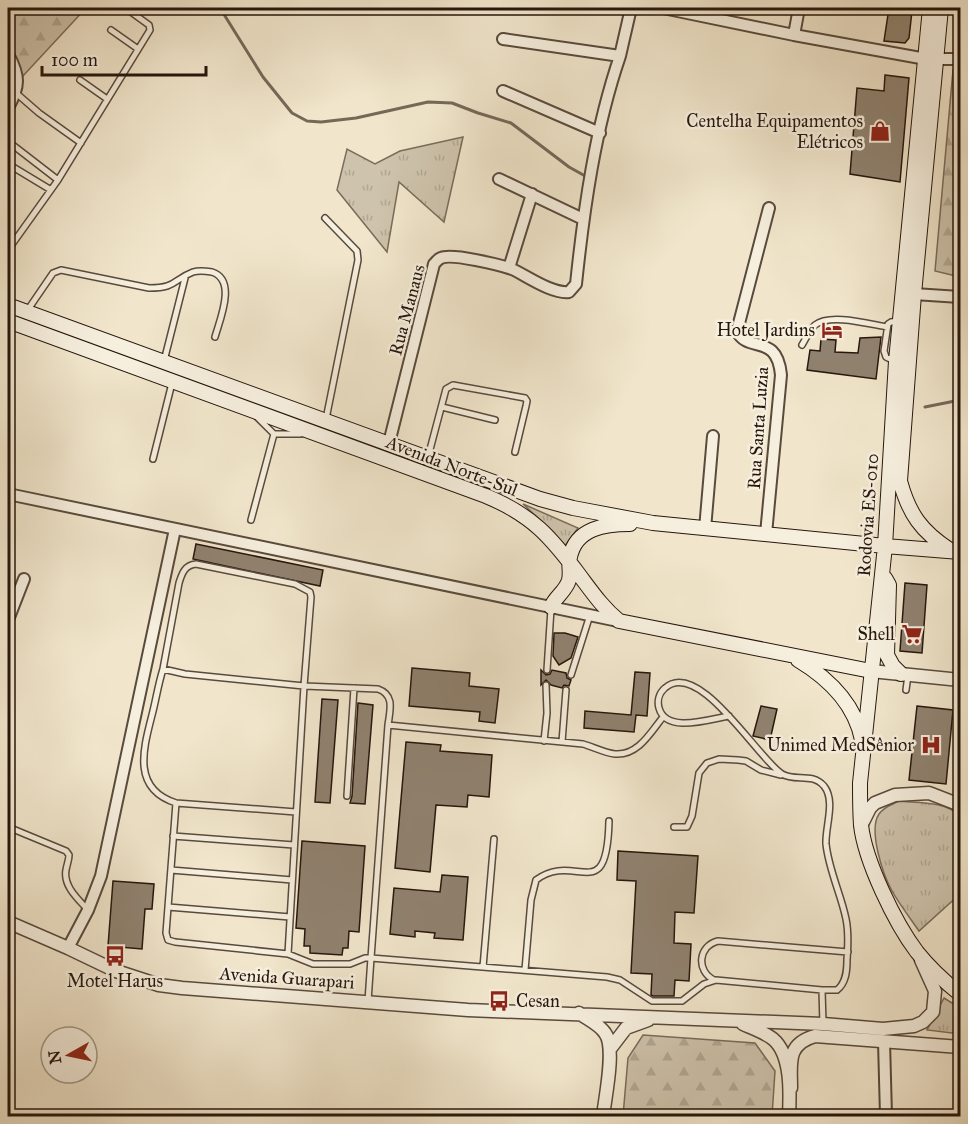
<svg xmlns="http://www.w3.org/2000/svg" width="968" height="1124" viewBox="0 0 968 1124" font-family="'IM FELL Great Primer',serif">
  <defs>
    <pattern id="grass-tufts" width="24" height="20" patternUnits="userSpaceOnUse" patternTransform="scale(1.5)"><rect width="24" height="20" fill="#cec3ac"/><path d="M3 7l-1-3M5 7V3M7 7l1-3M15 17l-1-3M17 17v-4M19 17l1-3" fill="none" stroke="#b1a793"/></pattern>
    <pattern id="forest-firs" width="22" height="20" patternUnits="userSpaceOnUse" patternTransform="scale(1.5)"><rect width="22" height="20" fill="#cec3ac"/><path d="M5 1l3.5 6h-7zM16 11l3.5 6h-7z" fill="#b1a793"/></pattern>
  </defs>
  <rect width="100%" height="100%" fill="#f1e6cc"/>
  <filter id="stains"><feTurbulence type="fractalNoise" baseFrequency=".00333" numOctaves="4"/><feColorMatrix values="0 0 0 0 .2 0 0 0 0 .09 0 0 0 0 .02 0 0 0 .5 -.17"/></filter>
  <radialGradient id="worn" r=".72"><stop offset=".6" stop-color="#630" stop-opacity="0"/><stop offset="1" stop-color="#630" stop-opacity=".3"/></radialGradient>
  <path fill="url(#grass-tufts)" stroke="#7a6c5c" stroke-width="1.5" d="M463,137L444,222L399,182L387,252L337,190L347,149L375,164L400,151Z
    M523,504L578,528L564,547L554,533Z
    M899,801C919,803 945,801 960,816V894L919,931C910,918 900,905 892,891C883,875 868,830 879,814C884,807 891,805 899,801Z
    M944,998L960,1008V1034L927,1030Z"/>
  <path fill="url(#forest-firs)" stroke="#7a6c5c" stroke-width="1.5" d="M8,8H86L10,90L8,86Z
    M953,70H960V277L935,271Z
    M643,1035L755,1043L775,1071L772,1116H623L628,1058Z"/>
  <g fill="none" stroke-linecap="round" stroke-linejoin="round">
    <path stroke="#766859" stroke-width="3" d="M220,8L263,77L292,113L307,121L321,122L356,118L428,102L452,103L478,113L511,123L569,167L587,177
      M925,407L960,400"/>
  </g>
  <path fill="#908270" stroke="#26160d" stroke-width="1.5" d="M889,8H902V10L912,11L909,38L905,43L884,41Z
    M885,75L909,78L900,182L850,174L857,88L884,91Z
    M881,337L876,379L807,370L810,350L820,351L821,339L836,340L835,352L858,353L860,338Z
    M196,544L323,570L320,586L193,559Z
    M905,583L927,585L922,653L900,651Z
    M554,633H565L578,637L571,658L559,665L553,656Z
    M412,668L470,673L469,686L499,689L495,723L479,721L480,712L409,706Z
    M541,670L546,675L550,674L552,670L566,673L567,678L571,680L569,686L564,685L562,688L551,685L546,680L541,685Z
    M635,672L650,673L647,716L636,715L634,732L584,728L585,711L631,715Z
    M322,699L338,700L330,803L315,802Z
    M358,703L373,705L365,804L350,803L352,796Z
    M761,706L777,709L770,740L753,736Z
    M917,706L953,710L946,784L909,780Z
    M406,742L441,745L440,751L492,755L489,797L468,795L467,807L436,805L430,872L395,868Z
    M302,841L365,846L359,932L349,931L348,948H343L342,955L310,953V946H304L305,929L296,928Z
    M618,851L698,856L694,913L675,912L674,943L691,944L689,981L675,980L674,996H653L651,995L652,974L631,973L636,881L617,880Z
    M442,875L468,877L463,940L434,938L435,933L415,931V937L390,934L394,888L440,892Z
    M113,881L154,884L152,909H145L142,949L108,946Z"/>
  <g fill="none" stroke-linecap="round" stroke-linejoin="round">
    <g stroke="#594a3d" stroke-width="8">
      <path id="service" d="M111,30L138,49
        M80,80L107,99
        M16,93L39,113L81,143
        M8,145L14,146L58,180
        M8,164L51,190
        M325,218L357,251L358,260L326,419
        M8,250L58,180L150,30L149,25L131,12
        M27,311L53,273L61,270L149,288C177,288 172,280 193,272C199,270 206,271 212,272C237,280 220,319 215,337
        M802,345C806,339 809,330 815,325C830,313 869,324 887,327
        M164,361L185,278
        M894,361L886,357L884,351L888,324L891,322L898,321
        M442,407L495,420
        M255,415L274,434H301
        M428,457L446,389L453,385L525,398L527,401L526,406L515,452
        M153,459L172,383
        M251,520L274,434
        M163,669L179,583C182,573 185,565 196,564L295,584L310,592L311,597L304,686L185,674L163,669C158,685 156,700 152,715C143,750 132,789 176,803
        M547,670L551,609
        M571,675L590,615
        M906,690L908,675
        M729,716C710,719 666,734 659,708C657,701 659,693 665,688C699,658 758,759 782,774C795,782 812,772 824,786C836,801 825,827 826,844C829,871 841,894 846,919C849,933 848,947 847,960C847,971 846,983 837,990H822L823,1024
        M663,717C651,732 638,756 615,754C605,753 593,747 583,744L388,725L371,958L607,977L620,980L652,1001H682L704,984L716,980L822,990
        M544,741L547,713L546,685
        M562,742L566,690
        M347,796L354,688
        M8,827L66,851L69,855C69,860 67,864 66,870C63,886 78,899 88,910
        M674,827H687L692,816L699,773L707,763L719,759L738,760L746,761L761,770L781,775
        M173,836L294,845
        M171,870L292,880
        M168,907L290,917
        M288,954L175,942L168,940L166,933L176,803L296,812
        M483,967L494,839
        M525,970L531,900L536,880C576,850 607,909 609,821
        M714,980C696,971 698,946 718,941L848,952
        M368,1001L371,958H365L350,964H313L288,954L304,686L378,689C395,695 390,710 388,725"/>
    </g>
    <g stroke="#594a3d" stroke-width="14">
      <path id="minor" d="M663,8L794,35L926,59H960
        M794,35L799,8
        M8,54C20,76 20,86 8,108
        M620,56L631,8
        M503,91L600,133
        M499,179L583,219
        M509,268L532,194
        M914,294L960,297
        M389,443L434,264C437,261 438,259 441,258C452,253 500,265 512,269C527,276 552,294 569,292L576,284C584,208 595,129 620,56L503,39
        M8,494L618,621
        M705,529L713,436
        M766,534L781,375C777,332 748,354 737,331L769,208
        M8,620L24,579
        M68,948L88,910L101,876L175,529
        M884,1041L886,1116
        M960,1047V1110"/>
    </g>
    <g stroke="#594a3d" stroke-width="15">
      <path id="tertiary" d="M871,671L960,680
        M861,826L870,808L875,803L895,795L929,793L960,805
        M8,922L68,948L116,971L159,985L182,988L468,1010L823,1024L883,1029L914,1026L923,1022L933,1012L935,991L921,960
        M579,1013C587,1019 599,1024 605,1033C616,1047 605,1098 603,1116
        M743,1024C752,1028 764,1032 773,1039C792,1055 790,1094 789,1116
        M610,1049L626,1028L648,1020
        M791,1088C791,1064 786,1044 815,1036L960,1047"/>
    </g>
    <g stroke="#26160d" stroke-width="16">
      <path id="secondary" d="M930,8L896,361L885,546L860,783C860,797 860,811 861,825C865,861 895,923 917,952C929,967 945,982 960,994
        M941,8L914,294L900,481C909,514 921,531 950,550
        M8,305L540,499L573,508L653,523L885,546L960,552
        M8,321L486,496C532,515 551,537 580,576C592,592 603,608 619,621L871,671
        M885,578L889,585L887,655L893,666L901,674
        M551,607C555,597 566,591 569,580C571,572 568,564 570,557C576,528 605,524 630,524
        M798,660C828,678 855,704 862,740"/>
    </g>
    <use href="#service" stroke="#f6efde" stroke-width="5"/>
    <use href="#minor" stroke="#f6efde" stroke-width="10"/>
    <use href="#tertiary" stroke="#f6efde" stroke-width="12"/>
    <use href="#secondary" stroke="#f6efde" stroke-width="14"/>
  </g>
  <defs>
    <g id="shop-bare" transform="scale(1.62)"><path d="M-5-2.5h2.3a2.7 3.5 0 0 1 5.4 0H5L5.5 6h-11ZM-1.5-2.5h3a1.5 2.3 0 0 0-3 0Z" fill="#8f2418" stroke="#f6efde" stroke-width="2.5" paint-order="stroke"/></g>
    <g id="hotel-bare" transform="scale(1.62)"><path d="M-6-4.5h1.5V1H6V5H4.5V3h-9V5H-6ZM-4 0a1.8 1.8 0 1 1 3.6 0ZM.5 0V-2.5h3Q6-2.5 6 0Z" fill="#8f2418" stroke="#f6efde" stroke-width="2.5" paint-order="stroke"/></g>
    <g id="supermarket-bare" transform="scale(1.62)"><path d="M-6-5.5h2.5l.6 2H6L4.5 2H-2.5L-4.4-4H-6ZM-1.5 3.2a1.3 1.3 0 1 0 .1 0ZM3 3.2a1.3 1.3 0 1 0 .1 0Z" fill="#8f2418" stroke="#f6efde" stroke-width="2.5" paint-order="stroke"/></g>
    <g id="hospital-bare" transform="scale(1.62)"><path d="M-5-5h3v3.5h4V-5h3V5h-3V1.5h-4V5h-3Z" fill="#8f2418" stroke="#f6efde" stroke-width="2.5" paint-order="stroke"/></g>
    <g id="bus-bare" transform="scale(1.62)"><path d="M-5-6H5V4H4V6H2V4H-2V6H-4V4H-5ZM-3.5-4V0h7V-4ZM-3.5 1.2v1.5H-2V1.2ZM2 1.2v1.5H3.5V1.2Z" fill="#8f2418" stroke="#f6efde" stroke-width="2.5" paint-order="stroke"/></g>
  </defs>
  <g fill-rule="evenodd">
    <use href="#shop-bare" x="880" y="131"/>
    <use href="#hotel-bare" x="832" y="330"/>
    <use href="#supermarket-bare" x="912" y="634"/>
    <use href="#hospital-bare" x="931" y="745"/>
    <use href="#bus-bare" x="115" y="956"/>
    <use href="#bus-bare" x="499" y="1001"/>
  </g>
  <g text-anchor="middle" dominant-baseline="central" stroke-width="5" stroke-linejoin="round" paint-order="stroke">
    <g font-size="18" fill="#26160d" stroke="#f6efde" text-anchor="end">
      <text x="863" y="121">Centelha Equipamentos<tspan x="863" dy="21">Elétricos</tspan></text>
      <text x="815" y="330">Hotel Jardins</text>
      <text x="895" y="634">Shell</text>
      <text x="914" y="745">Unimed MedSênior</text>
      <text x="115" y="981" text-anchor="middle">Motel Harus</text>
      <text x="516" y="1001" text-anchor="start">Cesan</text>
    </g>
    <g font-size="18" fill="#26160d" stroke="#f6efde">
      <text transform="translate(407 310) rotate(-75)">Rua Manaus</text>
      <text transform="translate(758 428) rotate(-86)">Rua Santa Luzia</text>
      <text transform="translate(452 466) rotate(21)">Avenida Norte-Sul</text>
      <text transform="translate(868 515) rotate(-86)">Rodovia ES-010</text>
      <text transform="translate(287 978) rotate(4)">Avenida Guarapari</text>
    </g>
  </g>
  <rect width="968" height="1124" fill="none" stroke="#f1e6cc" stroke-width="30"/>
  <rect x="9" y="9" width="950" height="1106" fill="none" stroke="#26160d" stroke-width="3"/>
  <rect x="15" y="15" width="938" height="1094" fill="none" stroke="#26160d" stroke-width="1.5"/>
  <g transform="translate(69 1055) rotate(261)"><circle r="28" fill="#f6efde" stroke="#a3988a" stroke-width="1.5"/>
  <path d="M0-4.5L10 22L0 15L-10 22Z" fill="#8f2418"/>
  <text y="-9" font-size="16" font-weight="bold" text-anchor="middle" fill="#26160d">N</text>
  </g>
  <path d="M42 66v9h164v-9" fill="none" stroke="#26160d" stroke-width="3"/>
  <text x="51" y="66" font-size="18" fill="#26160d" stroke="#f6efde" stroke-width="4.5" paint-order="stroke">100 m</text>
  <rect width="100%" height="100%" filter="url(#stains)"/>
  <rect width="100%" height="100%" fill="url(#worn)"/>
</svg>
